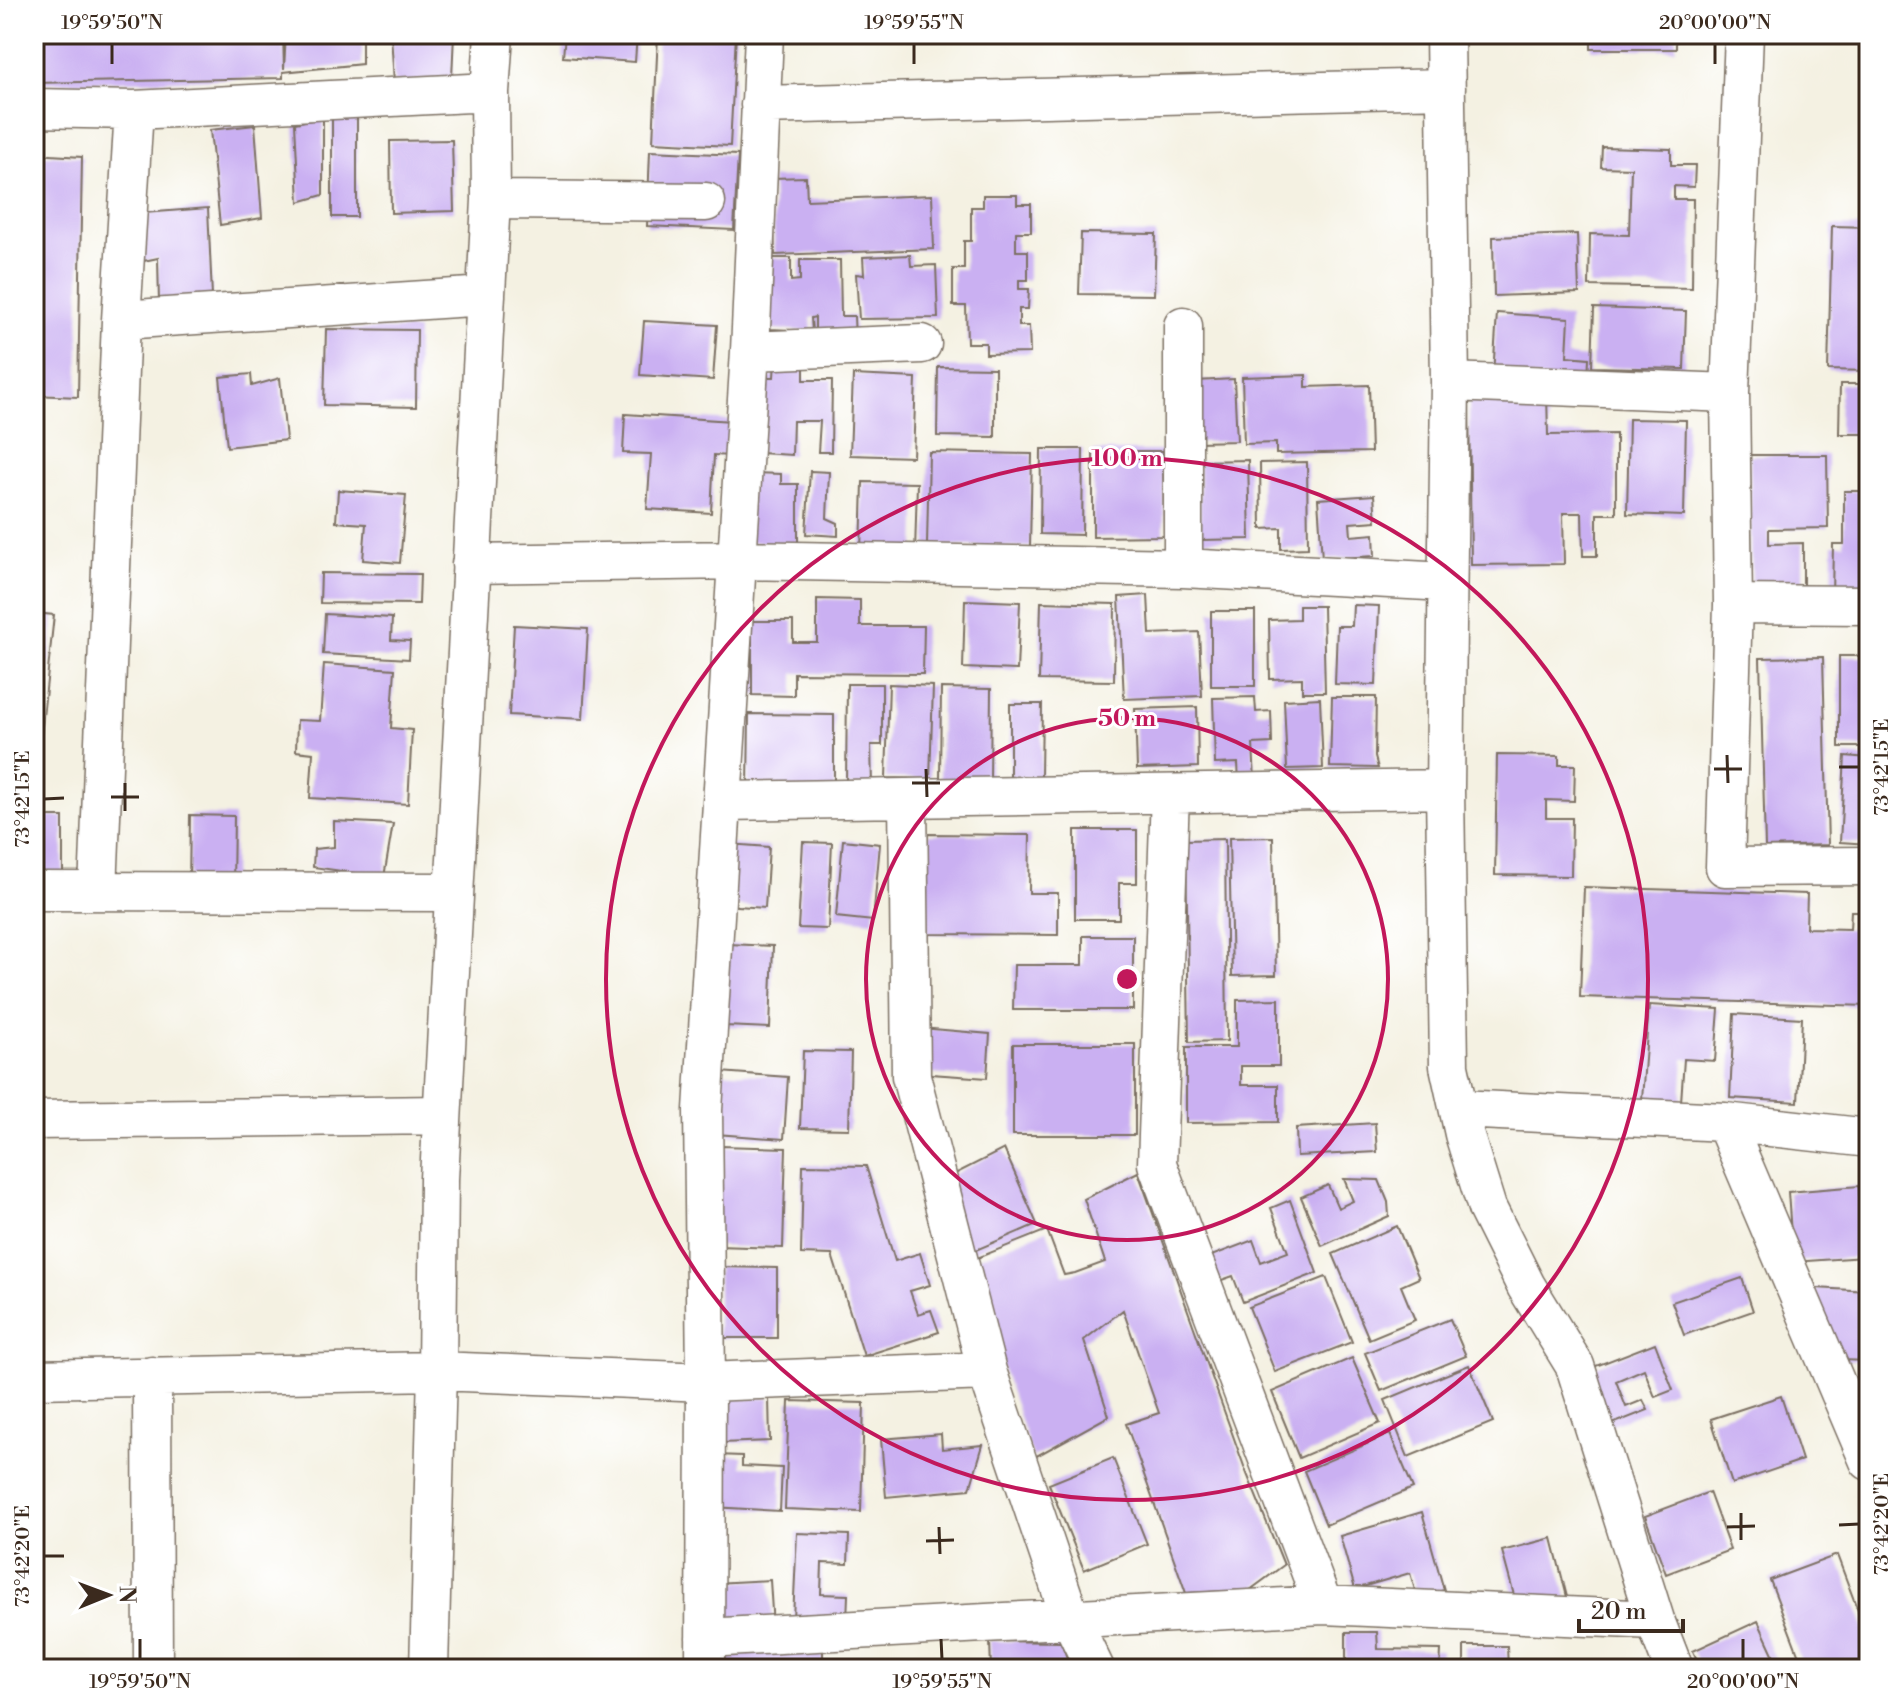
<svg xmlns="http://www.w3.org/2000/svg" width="1903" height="1703" viewBox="0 0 1903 1703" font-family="'Libre Bodoni',serif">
  <rect width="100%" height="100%" fill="#fff"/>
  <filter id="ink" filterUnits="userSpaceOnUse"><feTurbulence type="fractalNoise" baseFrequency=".0125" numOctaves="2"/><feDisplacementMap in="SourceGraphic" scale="16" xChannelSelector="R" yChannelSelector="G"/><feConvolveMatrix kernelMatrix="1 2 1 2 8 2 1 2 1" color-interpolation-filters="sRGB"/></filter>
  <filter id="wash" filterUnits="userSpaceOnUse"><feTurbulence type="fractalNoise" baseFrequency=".006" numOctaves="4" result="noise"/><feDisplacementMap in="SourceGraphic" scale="32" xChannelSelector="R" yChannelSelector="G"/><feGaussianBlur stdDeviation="1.8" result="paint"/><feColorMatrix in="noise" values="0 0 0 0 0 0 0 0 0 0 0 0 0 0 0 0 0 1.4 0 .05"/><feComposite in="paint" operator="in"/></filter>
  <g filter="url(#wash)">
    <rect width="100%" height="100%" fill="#f4f1e2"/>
    <g id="blocks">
      <path fill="#cab0f2" d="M34,34H283L284,69L286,34H362V64L283,72V78L34,83Z
        M391,34H454L452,78L394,83Z
        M565,34H637L635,62L563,57Z
        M658,34H736L730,146L653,142Z
        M1591,34H1676V49H1591Z
        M332,108H357V217H332Z
        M323,118V195L299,202L295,123Z
        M255,125L262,218L220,225L210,130Z
        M452,140L454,211L391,213L390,141Z
        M1602,147L1671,149V165H1695L1694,187L1674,186V199H1693L1692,288L1589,286L1590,234L1629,235L1631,168L1601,167Z
        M650,151L738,155L734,230L647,226Z
        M34,154L82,157L78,397L34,395Z
        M806,177L807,200L932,195L934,249L775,255L772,178Z
        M983,195H1017V204H1031V232H1016V251H1028V280H1019V289H1029L1028,309H1019V326H1029L1030,353L986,354V343H967L966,306H953V269H964V241H971V207H983Z
        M208,208L212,296L159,303L158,258L134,263L131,214Z
        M1832,226L1869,227V371L1828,370Z
        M1081,233L1156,234L1154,295L1079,294Z
        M1577,234L1579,293L1494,296L1493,237Z
        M910,255L911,266L936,265L938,318L859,319L856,274L864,275L863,257Z
        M761,258H791V281L800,280V260H840L841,316H854L855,341H815V317L811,318L812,331L770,329V286Z
        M1594,308L1686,311L1684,369L1592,367Z
        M1497,313L1569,318L1567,356L1589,358L1588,381L1493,375Z
        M644,321L717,325L713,380L640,375Z
        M326,329L417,330L416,407L324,405Z
        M775,361L804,362V380H832L831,452H818L820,421H793L792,455L760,453L761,377H774Z
        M938,367L995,368V437L937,436Z
        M251,374L252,386L280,378L286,440L227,447L220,377Z
        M853,375L916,378L913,457L850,455Z
        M1306,375V387L1369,385L1371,452L1276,454V443L1244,444L1242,377Z
        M1234,379L1237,441L1198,442L1196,381Z
        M1840,384H1869V434H1839Z
        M1547,394L1548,435L1616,434V514H1597V556H1583L1582,513H1563L1564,564L1471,565L1469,395Z
        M625,414L732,421L730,456L714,455L711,513L647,509L651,454L623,453Z
        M1629,419L1686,420L1684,516L1627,514Z
        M1041,449H1083L1082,535L1040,534Z
        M1093,451H1163L1164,536L1093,537Z
        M929,452L1032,454L1030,547L927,545Z
        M1750,455H1827L1828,528L1769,529V544L1803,543V593L1752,594Z
        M1248,460L1250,539L1201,540L1199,461Z
        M1307,462L1308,548L1281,549V528L1261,529L1260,463Z
        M810,471L829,472L827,518L838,523V536L806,534Z
        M750,473L781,474V484H798V543L750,542Z
        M863,482L917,483L915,553L861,552Z
        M338,490L406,495L400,563L363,560L366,524L336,522Z
        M1844,491H1869V598H1832L1833,544H1844Z
        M1374,495L1376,521L1350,523L1351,536L1374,534L1375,556L1322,559L1318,499Z
        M321,573L420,574L419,604L320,603Z
        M1148,595L1150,634L1199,632L1202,696L1124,699L1119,597Z
        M817,599L860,600V626H924L923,674L794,673V696L752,695V621H793V642H817Z
        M965,600L1020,602L1017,670L963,668Z
        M1041,602L1115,604L1114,681L1039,680Z
        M1353,605L1379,606L1376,685L1335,684L1337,626H1352Z
        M1299,606H1323L1325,692H1302V678L1270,679L1269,620L1299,619Z
        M1211,611H1255V686H1211Z
        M34,613L54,615L40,745H34Z
        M325,614L392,618L391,640L410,641L409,659L323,654Z
        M514,625L588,629L583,719L509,715Z
        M1839,656H1869V747H1839Z
        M1823,657L1828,845L1765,847L1760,658Z
        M324,664L395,669L391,728L412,730L408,804L310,798L313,753L296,751L297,720L320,721Z
        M847,684H882V745H871L872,786H846Z
        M889,684L933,686L930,779L886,778Z
        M941,688L991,689L990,782L940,781Z
        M1255,697L1256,712L1271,711L1272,743L1253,744L1255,781L1239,782L1238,763L1215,764L1213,698Z
        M1332,697H1376L1375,757L1378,768L1330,767Z
        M1320,698L1323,768L1287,769L1284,700Z
        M1010,704H1042L1041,777H1010Z
        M1197,707L1198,767L1137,769L1135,709Z
        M749,714L834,715V790L748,789Z
        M1497,755L1559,756V765H1575L1574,801L1546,800V818H1572L1571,876L1495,875Z
        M1845,756L1869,758V844L1840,842Z
        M190,815L234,816L233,887L189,886Z
        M34,817H63V876L34,877Z
        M334,821L393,824L384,877L313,867L314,849L334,847Z
        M1075,830H1137V883H1119V919H1075Z
        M928,834L1030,835L1029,893H1058V935L927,934Z
        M1273,837L1276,975L1232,976L1229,838Z
        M1225,839L1227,1041L1189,1042L1186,840Z
        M843,840L880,844L873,921L836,917Z
        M803,842L832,843L828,929L798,928Z
        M728,844L769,847L765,908L724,905Z
        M1584,887L1807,894L1806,928L1850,929L1851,911H1869V1006L1580,997Z
        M1083,936H1133V1010H1013L1014,965H1083Z
        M728,944L773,946L770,1028L725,1026Z
        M1279,999V1066H1241V1085H1278V1122L1186,1123V1047H1237V1000Z
        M1649,1005L1719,1009L1715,1061L1684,1059L1681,1102L1642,1099Z
        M1734,1014L1802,1018L1798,1102L1730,1098Z
        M921,1028L990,1034L987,1078L917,1073Z
        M1013,1044H1135V1135H1013Z
        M803,1051L851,1052L849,1129L800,1128Z
        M720,1072L788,1077L784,1139L716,1134Z
        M1375,1123L1377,1152L1297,1156L1296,1128Z
        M720,1146L786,1148L783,1248L717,1246Z
        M1004,1149L1037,1224L969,1253L943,1180Z
        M803,1165L866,1166L895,1261L920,1253L930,1285L910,1291L918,1314L931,1310L939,1332L864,1356L832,1255L801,1254Z
        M1138,1172L1245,1469L1284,1565L1250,1590L1186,1593L1126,1424L1159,1413L1123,1310L1084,1340L1109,1416L1033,1458L967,1262L1047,1230L1064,1275L1075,1273L1105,1262L1084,1199Z
        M1344,1179L1379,1180L1388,1202L1389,1216L1322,1246L1301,1197L1328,1185L1338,1208L1353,1201Z
        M1859,1186L1864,1257L1793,1262L1788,1192Z
        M1290,1200L1317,1273L1243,1302L1233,1276L1216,1282L1206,1258L1253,1240L1261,1262L1288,1252L1271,1208Z
        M1397,1226L1419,1278L1401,1286L1415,1320L1369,1339L1333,1254Z
        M718,1267L777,1268V1338H718Z
        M1326,1277L1352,1342L1275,1372L1249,1307Z
        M1742,1278L1753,1311L1684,1335L1672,1302Z
        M1815,1288L1869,1291V1361L1841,1360L1842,1348L1828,1347Z
        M1450,1319L1466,1356L1381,1391L1365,1353Z
        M1655,1343L1673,1390L1655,1397L1644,1369L1616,1381L1626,1407L1643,1400L1648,1410L1610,1425L1588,1369Z
        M1352,1358L1380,1423L1299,1458L1272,1392Z
        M1469,1365L1493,1422L1408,1457L1385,1400Z
        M1781,1396L1802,1460L1732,1484L1711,1419Z
        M769,1398L770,1441L721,1443V1399Z
        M789,1401L864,1403L861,1512L785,1509Z
        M941,1434L942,1449L983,1445L970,1489L886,1497L881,1439Z
        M1390,1434L1413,1488L1326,1525L1304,1471Z
        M716,1455L742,1456V1466L782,1468L780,1511L713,1507Z
        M1113,1458L1147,1544L1084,1570L1049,1484Z
        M1709,1492L1730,1550L1666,1574L1645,1516Z
        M1422,1512L1444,1590L1417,1597L1410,1573L1355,1589L1340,1536Z
        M797,1533L849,1535L848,1564L822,1563L821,1594L848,1595L847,1620L793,1619Z
        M1552,1538L1567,1597L1518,1610L1502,1551Z
        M1837,1555L1869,1640V1669H1804L1770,1580Z
        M770,1580L773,1627L717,1630L714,1583Z
        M1758,1621L1780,1669H1701L1693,1651Z
        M1346,1632H1377L1378,1649L1441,1650L1440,1669H1346Z
        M990,1641L1061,1642L1071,1669H991Z
        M823,1645V1662L850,1661V1669H717L716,1646Z
        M1464,1646H1507L1508,1669H1464Z"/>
    </g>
  </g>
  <g filter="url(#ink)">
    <use href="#blocks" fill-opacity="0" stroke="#7c7063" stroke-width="2"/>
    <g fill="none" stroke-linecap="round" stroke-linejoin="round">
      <g stroke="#7c7063" stroke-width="41">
        <path id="minor" d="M1445,34L1450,382L1445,789L1449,1066L1464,1134L1487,1208L1526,1286L1575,1366L1655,1620L1674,1669
          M1744,34L1730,393L1733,604L1725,867L1869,866
          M760,105L1446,88
          M34,108L134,110L490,92
          M491,200L706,202
          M121,320L486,296
          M1183,326V568
          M750,351L922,344
          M1450,382L1730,393
          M471,564L737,560L1183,568L1447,582
          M1733,604L1869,605
          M1170,794L1157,1164L1323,1605
          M908,798L911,1076L987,1371L1070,1617L1095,1669
          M722,801L1445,789
          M34,891L454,892
          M98,891L121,320L134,110
          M1459,1109L1725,1122L1869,1138
          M34,1120L442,1115
          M1725,1122L1869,1461
          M152,1376L153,1669
          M34,1379L437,1371L706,1382L987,1371
          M705,1638L1323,1605L1655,1620
          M429,1669L437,1371L439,1179L491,200L490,92L494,34
          M705,1669L706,1382L703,1110L750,351L764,34"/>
      </g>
      <use href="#minor" stroke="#fff" stroke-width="38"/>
    </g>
  </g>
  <path fill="none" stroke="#3b2a1e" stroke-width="3" d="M112,44V64M914,44V64M1715,44V64M1727,755L1728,783M1839,767H1859M926,769L927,797M1714,769H1742M125,783V811M912,783H940M111,797H139M44,799L64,798M1741,1513V1540M1839,1525L1859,1524M939,1527L940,1554M1727,1527L1755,1526M926,1541L954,1540M44,1556H64M140,1639V1659M941,1639L942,1659M1743,1639V1659"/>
  <g fill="none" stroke="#c2185b" stroke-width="4">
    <circle cx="1127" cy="979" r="261"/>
    <circle cx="1127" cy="979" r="521"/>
  </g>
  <circle cx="1127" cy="979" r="12" fill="#c2185b" stroke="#fff" stroke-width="4"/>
  <g font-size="24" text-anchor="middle" font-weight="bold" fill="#c2185b" stroke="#fff" stroke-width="6" stroke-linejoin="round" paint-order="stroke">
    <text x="1127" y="466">100 m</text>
    <text x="1127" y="726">50 m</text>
  </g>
  <rect width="1903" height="1703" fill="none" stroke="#fff" stroke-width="88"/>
  <g transform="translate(108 1595) rotate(89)" stroke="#ffffff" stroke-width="6" paint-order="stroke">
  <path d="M0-6L14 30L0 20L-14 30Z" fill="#3b2a1e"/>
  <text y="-12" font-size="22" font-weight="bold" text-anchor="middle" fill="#3b2a1e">N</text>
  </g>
  <path d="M1579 1619v12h104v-12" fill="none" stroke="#3b2a1e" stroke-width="4"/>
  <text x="1591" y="1619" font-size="24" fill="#3b2a1e" stroke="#ffffff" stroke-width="6" paint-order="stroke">20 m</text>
  <rect x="44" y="44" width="1815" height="1615" fill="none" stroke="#3b2a1e" stroke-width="3"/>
  <g font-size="20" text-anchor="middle" fill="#3b2a1e">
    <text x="112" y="29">19°59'50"N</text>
    <text x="914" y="29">19°59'55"N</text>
    <text x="1715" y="29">20°00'00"N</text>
    <text transform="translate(1881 767) rotate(-90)" y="7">73°42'15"E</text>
    <text transform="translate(22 799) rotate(-90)" y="7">73°42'15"E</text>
    <text transform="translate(1881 1524) rotate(-90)" y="7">73°42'20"E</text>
    <text transform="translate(22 1556) rotate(-90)" y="7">73°42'20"E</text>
    <text x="140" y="1688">19°59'50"N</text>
    <text x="942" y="1688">19°59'55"N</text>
    <text x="1743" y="1688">20°00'00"N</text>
  </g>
</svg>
